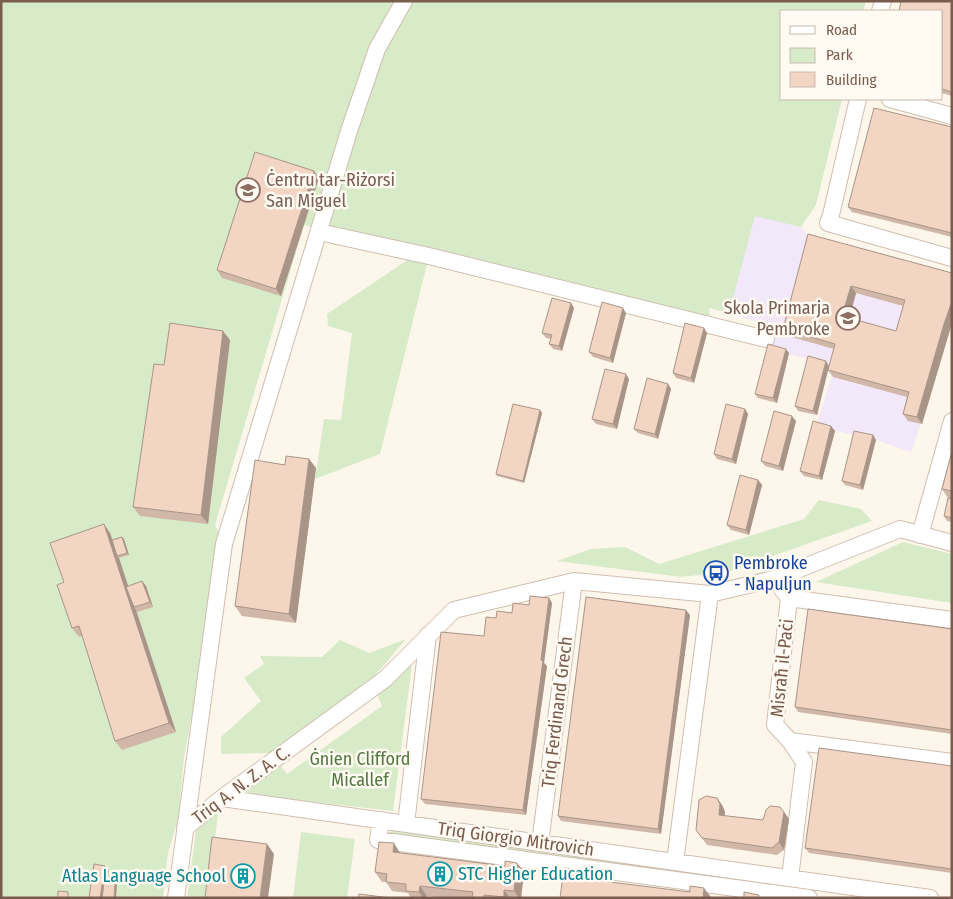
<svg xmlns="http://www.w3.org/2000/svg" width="953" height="899" viewBox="0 0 953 899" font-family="'Fira Sans Condensed',sans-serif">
  <rect width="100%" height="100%" fill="#fdf6eb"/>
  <path fill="#f3e7fa" d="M755,215L801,227L814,242L949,332L922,424H921L911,452L876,440L816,426L835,367L771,349L764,324L729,313L607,281Z"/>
  <path fill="#d7ebc8" d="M1,1H866L863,11H782V99H842L816,205L801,227L755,216L729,313L709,308L710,315L703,318L600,292L304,225L215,525L224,544L184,757L178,820L168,853L163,898H1Z
    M415,255L428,260L380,454L315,479L324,419L341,420L352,333L328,326L327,314Z
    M819,500L861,509L872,521L730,571L725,564L710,568L708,574L681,577L557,561L591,549L625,547L659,564L804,519Z
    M903,542L952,554V603L816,582Z
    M406,639L372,679L273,753L221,754V737L261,701L244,678L264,664L260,656L322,657L340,640L369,653Z
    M412,665L393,811L242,794L279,764L287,774L382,706L377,694Z
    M218,813L208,898H187L196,830Z
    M392,828L718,871L723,878L390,840Z
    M301,832L355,839L347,898H293Z"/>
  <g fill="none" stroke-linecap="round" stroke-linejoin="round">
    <g stroke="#d0beaf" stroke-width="18">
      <path id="minor" d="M880,11L883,1
        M858,99L831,215L828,223L952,258
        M890,99L952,116
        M319,232L429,256L766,339
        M920,535L952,421
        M782,589L789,598L952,620
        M789,598L775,725L790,741L804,762L790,878
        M790,741L952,762
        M222,798L930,898
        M381,820L378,840L809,898
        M406,824L428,635
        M185,828L222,798L385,679L454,610L574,581L710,594L774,579L900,529L952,543
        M540,843L574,581
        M675,862L710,594
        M176,898L224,544L349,131L377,49L404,1"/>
    </g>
    <use href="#minor" stroke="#fff" stroke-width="16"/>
  </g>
  <path fill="#d0b7a7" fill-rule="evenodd" d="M952,1V96L942,93V11Z
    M952,127V237L852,212L848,207Z
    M319,178L281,296L222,278L217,270Z
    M808,234L952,273V323L922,424L908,421L903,414L907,397L833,377L828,370L817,415L798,411L795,406L829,365L834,349L788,336L783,329ZM856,293L903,306L896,331L849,318Z
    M571,303L574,308L562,351L553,349L549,344L551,339L546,338L542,333Z
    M626,313L613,363L593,357L589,352Z
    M704,328L707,333L694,383L676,378L673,373Z
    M230,340L208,524L140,516L133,507L164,365Z
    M789,353L777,403L758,398L755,394Z
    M629,379L617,429L596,424L592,419Z
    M668,384L671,389L658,439L638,433L634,429Z
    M745,409L748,414L736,464L717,459L714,454Z
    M540,410L542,413L524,483L497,476L496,474Z
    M796,421L783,471L765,466L761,461Z
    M831,426L835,431L822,480L804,476L800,471Z
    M873,435L876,440L863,490L845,485L842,481Z
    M952,451V522L947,521L944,516L948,498L942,489Z
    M309,459L316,468L296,623L242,616L235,606L285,465Z
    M758,480L762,485L749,535L731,530L727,525Z
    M110,533L112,540L122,537L124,539L129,555L119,558L128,586L142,581L146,586L153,607L137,612L136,610L176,732L122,750L115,741L83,636L79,637L72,628L64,582Z
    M725,565L728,570L721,572L719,569Z
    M549,598L552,603L544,663L547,666L526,815L425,804L421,799L484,636L496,618Z
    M690,615L661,834L561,821L558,816Z
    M952,629V734L798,712L795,707Z
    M952,766V873L809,853L805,848Z
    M717,798L722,805L725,812L724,816L763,820L784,812L789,819L784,850L777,855L707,845L696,830Z
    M400,853L524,872L521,898H445L427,896L426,898H411L408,893L392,891L386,882H382L375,872Z"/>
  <path fill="#a99588" d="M314,171L319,178L281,296L276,289Z
    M851,286L856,293L848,324L842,316Z
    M952,301V323L922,424L917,417L944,324Z
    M571,303L574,308L562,351L559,346Z
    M623,308L626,313L613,363L610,358Z
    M704,328L707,333L694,383L691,378Z
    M223,331L230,340L208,524L201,515Z
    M786,349L789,353L777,403L773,398Z
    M826,361L829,366L817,415L813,411Z
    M626,374L629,379L617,429L613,424Z
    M668,384L671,389L658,439L655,434Z
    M745,409L748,414L736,464L732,459Z
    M540,410L542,413L524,483L523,481Z
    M792,416L796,421L783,471L779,466Z
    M831,426L835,431L822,480L819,476Z
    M873,435L876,440L863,490L860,485Z
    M309,459L316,468L296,623L289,614Z
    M758,480L762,485L749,535L746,530Z
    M104,524L110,533L118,556H117L119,558L135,607H134L136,610L176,732L169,723Z
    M122,537L124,539L129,555L127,553Z
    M142,581L146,586L153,607L150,602Z
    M549,598L552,603L544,663L547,666L526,815L523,810L541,660Z
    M686,610L690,615L661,834L658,829Z
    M717,798L722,805L725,812L724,822L719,815Z
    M784,812L789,819L784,850L779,842Z
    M394,843L400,853L399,862L393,852Z
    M267,844L274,854L268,898H260Z
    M517,863L524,872L521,898H519L514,891Z
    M105,866L109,871L105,898H100Z
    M578,869L585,879L578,878Z
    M115,883L117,885L116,898H114Z
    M420,886L427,896L426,898H423L419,892Z
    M704,888L711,897V898H703Z
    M504,890L510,898H504Z"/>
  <path fill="#f2d5c2" stroke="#a99588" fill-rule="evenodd" d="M901,1H952V92L942,89V11H899Z
    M874,108L952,127V233L848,207Z
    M255,152L314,171L276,289L217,270Z
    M808,234L952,273V301L944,324L917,417L903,414L909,392L828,370L835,344L783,329ZM851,286L905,300L896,331L842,316Z
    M552,298L571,303L559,346L549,344L552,335L542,333Z
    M602,302L623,308L610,358L589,352Z
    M170,323L223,331L201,515L133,507L154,364L164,365Z
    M685,323L704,328L691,378L673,373Z
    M768,344L786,349L773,398L755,394Z
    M808,356L826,361L813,411L795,406Z
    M605,369L626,374L613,424L592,419Z
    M647,378L668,384L655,434L634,429Z
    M513,404L540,410L523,481L496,474Z
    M726,404L745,409L732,459L714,454Z
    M774,411L792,416L779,466L761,461Z
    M813,421L831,426L819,476L800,471Z
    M854,431L873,435L860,485L842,481Z
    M952,451V491L942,489Z
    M286,456L309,459L289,614L235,606L255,460L285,465Z
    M740,475L758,480L746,530L727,525Z
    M948,498L952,499V518L944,516Z
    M104,524L169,723L115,741L79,626L72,628L57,585L64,582L50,543Z
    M122,537L127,553L117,556L112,540Z
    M725,565L726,568L719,569L718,566Z
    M142,581L150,602L134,607L126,587Z
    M530,596L549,598L541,660L543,661L523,810L421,799L441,632L484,636L486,617L496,618L497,611L512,613L513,603L529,605Z
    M586,597L686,610L658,829L558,816Z
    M808,609L952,629V730L795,707Z
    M819,748L952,766V869L805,848Z
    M706,796L717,798L720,804L719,815L763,820L766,810L770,806L780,807L784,812L779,842L772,848L702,838L696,830L699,800Z
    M212,837L267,844L260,898H205Z
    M379,842L394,843L393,852L505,866V861L517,863L514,891L504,890V897L484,895V898H472L473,892L420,886L419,892L406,891V884L386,882L387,874L375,872Z
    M94,864L105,866L100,898H89Z
    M564,868L578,869V878L690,892V886L704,888L703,898H560Z
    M104,883H115L114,898H102Z
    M58,891L68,892V898H58Z
    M744,892L759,895L758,898H744Z
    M359,894L391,898H358Z"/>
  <defs>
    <g id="school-ring" transform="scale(1.25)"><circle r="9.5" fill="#fffaf2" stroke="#8d6e63" stroke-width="1.5"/><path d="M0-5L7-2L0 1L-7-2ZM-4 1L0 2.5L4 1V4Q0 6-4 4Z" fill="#8d6e63"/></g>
    <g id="bus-ring" transform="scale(1.25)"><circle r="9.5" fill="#fffaf2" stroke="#1a4fb4" stroke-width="1.5"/><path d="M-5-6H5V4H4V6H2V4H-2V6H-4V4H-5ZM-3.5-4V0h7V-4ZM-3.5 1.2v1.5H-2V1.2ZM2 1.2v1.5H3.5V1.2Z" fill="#1a4fb4"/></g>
    <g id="building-ring" transform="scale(1.25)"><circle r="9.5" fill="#fffaf2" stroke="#0f9aa8" stroke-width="1.5"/><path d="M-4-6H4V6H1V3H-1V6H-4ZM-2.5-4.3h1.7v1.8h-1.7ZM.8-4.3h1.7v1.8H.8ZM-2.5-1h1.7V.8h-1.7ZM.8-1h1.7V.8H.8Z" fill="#0f9aa8"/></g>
  </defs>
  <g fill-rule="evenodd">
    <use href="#school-ring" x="248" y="190"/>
    <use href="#school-ring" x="848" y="318"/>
    <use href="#bus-ring" x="716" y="573"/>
    <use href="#building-ring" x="440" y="874"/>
    <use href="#building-ring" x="243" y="876"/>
  </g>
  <g text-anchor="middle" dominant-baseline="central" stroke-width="5" stroke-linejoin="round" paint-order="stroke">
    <g font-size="18" fill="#785e54" stroke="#fffaf2" text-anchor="start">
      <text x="266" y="180">Ċentru tar-Riżorsi<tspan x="266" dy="21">San Miguel</tspan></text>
      <text x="830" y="308" text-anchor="end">Skola Primarja<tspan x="830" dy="21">Pembroke</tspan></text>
    </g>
    <g font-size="18" fill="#164399" stroke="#fffaf2" text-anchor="start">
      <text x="734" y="563">Pembroke<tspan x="734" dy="21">- Napuljun</tspan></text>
    </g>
    <g font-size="18" fill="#795c4d" stroke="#fffaf2">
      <text transform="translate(782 668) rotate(-84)">Misraħ il-Paċi</text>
      <text transform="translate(557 712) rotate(-83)">Triq Ferdinand Grech</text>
      <text transform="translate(241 785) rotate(-37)">Triq A. N. Z. A. C.</text>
      <text transform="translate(516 839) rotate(8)">Triq Giorgio Mitrovich</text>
    </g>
    <g font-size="18" fill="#527941" stroke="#fffaf2">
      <text x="360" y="759">Ġnien Clifford<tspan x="360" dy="21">Micallef</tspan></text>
    </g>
    <g font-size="18" fill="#0d838f" stroke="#fffaf2" text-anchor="start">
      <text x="458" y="874">STC Higher Education</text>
      <text x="226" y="876" text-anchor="end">Atlas Language School</text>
    </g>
  </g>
  <rect width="953" height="899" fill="none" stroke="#795c4d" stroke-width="5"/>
  <rect x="780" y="10" width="162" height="90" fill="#fffaf2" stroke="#c9bbb0"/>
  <rect x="790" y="26" width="25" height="8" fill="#ffffff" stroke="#c9bbb0"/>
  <text x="826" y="35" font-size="15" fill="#795c4d">Road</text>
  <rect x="790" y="48" width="25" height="15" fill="#d7ebc8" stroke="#c9bbb0"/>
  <text x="826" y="60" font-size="15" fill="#795c4d">Park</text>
  <rect x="790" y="72" width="25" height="15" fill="#f2d5c2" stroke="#c9bbb0"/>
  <text x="826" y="85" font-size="15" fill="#795c4d">Building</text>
</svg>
